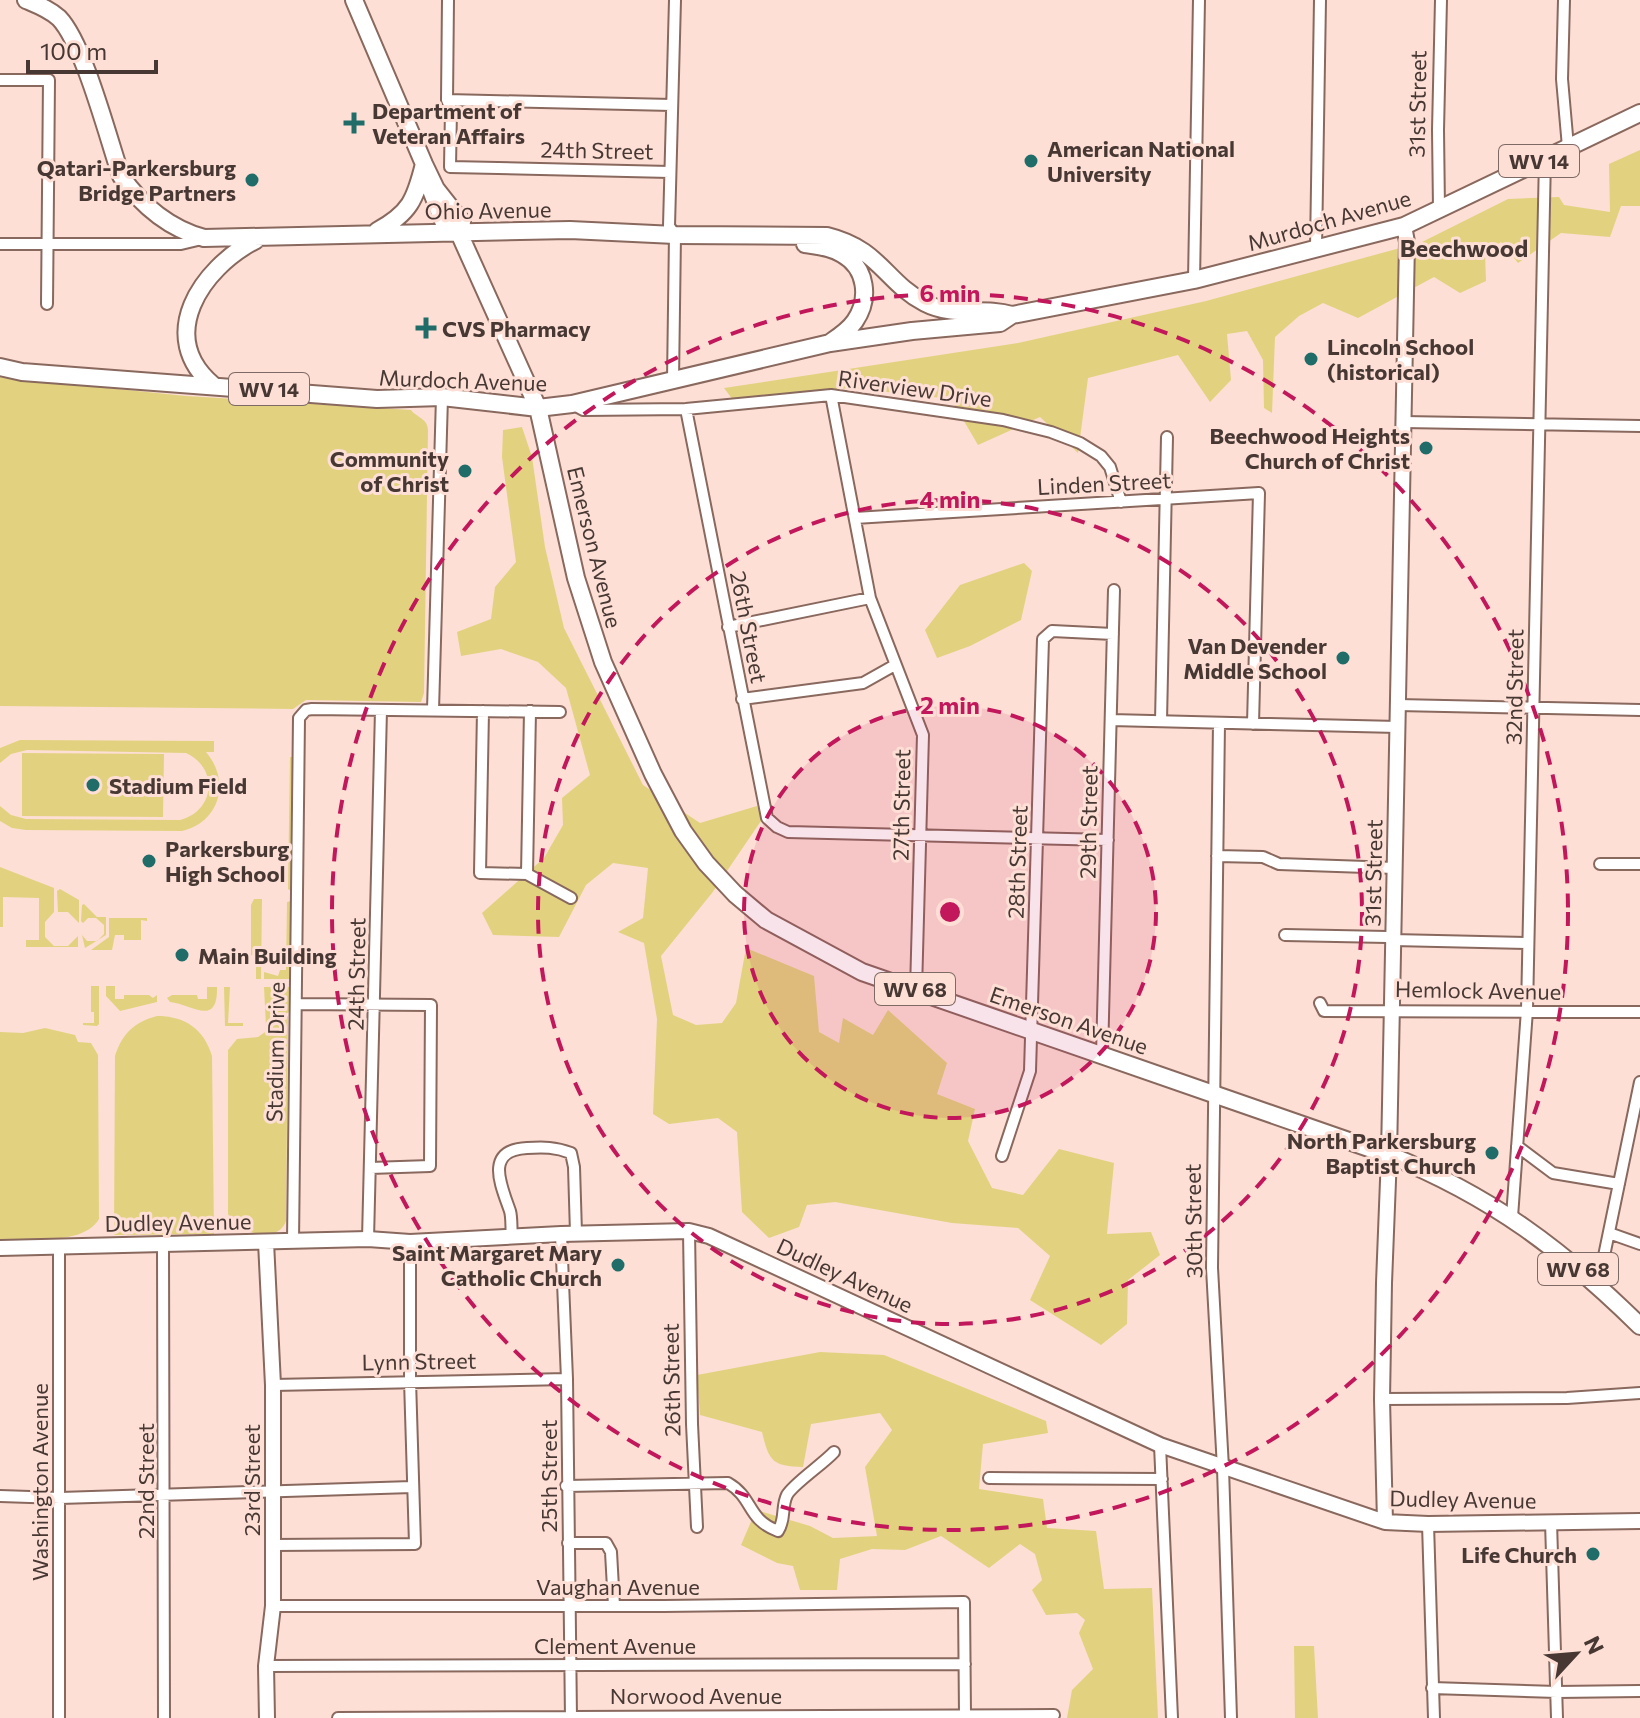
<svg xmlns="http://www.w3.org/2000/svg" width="1640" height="1718" viewBox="0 0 1640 1718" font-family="Commissioner,sans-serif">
  <rect width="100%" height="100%" fill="#fddfd6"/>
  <path fill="#e2d27f" d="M1640,150V206H1621L1610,237L1561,233L1518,263L1501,242L1485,253L1486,281L1460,293L1434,277L1358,318L1323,303L1299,316L1275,337L1272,413L1264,408L1263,360L1247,331L1227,334L1231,380L1210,402L1178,355L1088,378L1078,453L1040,417L978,445L951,399L850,388L733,400L724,388L1018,343L1206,301L1422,242L1508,199L1559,197L1564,205L1610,212L1609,164Z
    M0,377L186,396L411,410C417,418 428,418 428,431L424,693L421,702L306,700L293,709L0,706Z
    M522,427L532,457L545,547L564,628L643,785L700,823L757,806L763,818L712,893L661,956L673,1015L696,1025L722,1023L736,1003L746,948L814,976L819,1032L839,1043L843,1018L873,1035L888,1010L947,1063L937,1094L975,1109L968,1141L992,1188L1023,1195L1059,1149L1114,1163L1107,1234L1151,1232L1160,1255L1128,1280L1127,1324L1101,1345L1030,1300L1050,1256L1018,1228L952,1223L835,1202L807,1205L799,1227L769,1238L742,1212L737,1132L718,1118L669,1124L653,1114L657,1019L644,943L618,932L643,918L648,868L613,863L586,885L559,937L493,935L482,913L544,858L563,825L562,798L590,775L566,688L538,662L501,649L461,656L457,632L491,619L495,587L516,562L502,457L503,430Z
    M1024,563L1032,571L1021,620L970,646L937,658L925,630L960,585Z
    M20,740L214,741V752H206C231,781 220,822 182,831L26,830L12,828L0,821V806L11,815L26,819L180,820C215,811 219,768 186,753L27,750L11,754L0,763V748Z
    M22,753L164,754L163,817L22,816Z
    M290,757H293L291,891L288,889Z
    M0,867L54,888V912L45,922V937L54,946H68L78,936V947H26V940H39V898L3,897V927H0Z
    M60,889L79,900V923L68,912H58L57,891Z
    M254,899H262L261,979H256V956L251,955V905Z
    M291,901L290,979H264V972L278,976L280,970H286L287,902Z
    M84,904L97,917H106V935L85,948L82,935L87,941H97L104,934V925L96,918H88L83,923L81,921L82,905Z
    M109,918H147V921L141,920V940H124V935H115L112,950H91L109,937Z
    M91,986H99V1024L97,1026L83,1025V1023H94V1012H91Z
    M106,986H115V999H124V995H149L153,998L157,995V1002L120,1011L106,996Z
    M207,987H217C218,1028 191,1004 170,1002L167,998L172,995H197L198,999H207Z
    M224,987H230L228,1023H243V1026H225Z
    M264,987H290L289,1012L266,1027Z
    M157,1016C185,1016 204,1029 212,1056L214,1234L114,1235L115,1056C122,1034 134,1022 157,1016Z
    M288,1016L286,1221C278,1245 236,1233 228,1214V1050L237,1039L258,1037Z
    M45,1028L75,1035L78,1042L91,1043L98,1055L99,1219C83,1246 29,1238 0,1239V1032L23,1033Z
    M820,1352L884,1355L1046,1421L1048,1433L983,1444L979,1489L1043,1499L1047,1528L1096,1531L1104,1589L1152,1588L1158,1718H1067L1072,1690L1093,1669L1079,1633L1085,1620L1077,1613L1046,1615L1032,1590L1042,1580L1035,1554L1020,1544L989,1568L941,1536L905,1550L872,1549L840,1559L837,1590H800L793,1566L777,1563L741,1545L756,1510L810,1526L833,1538L877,1536L865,1467L892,1430L880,1413L811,1424L803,1467C773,1466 769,1462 762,1432L700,1415L697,1375Z
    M1294,1646H1314L1318,1718H1295Z"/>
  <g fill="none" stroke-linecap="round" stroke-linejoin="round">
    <g stroke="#89685e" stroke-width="14">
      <path id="street" d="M448,0L447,100L451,109L450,167L670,172
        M1564,0L1562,79L1568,147
        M0,80H49L47,304
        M447,100L672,105
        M1439,209L1438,130L1441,0
        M0,244H181L202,239
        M1316,248L1320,0
        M1194,280L1199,0
        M673,381L675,235L669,226L675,0
        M831,395L870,598L923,735L916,990
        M574,405L583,410L686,409L831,395L1003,420L1051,432L1080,443L1101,456L1110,467L1121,502
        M686,409L767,818L777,827L788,832L1108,840
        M1403,422L1640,426
        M855,518L1259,493L1253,724
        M728,627L870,598
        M742,699L863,683L895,665
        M1398,705L1640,710
        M433,710L442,397
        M483,711L480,873L527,874L571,898
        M1111,720L1398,727
        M1161,721L1167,437
        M1219,723L1212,1268L1223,1468L1231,1718
        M1217,856L1263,857L1279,864L1395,868
        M1600,864H1640
        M527,874L530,711
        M1285,935L1387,937L1393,940L1528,943
        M1320,1003L1324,1011L1640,1012
        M296,1004L431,1005L430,1166L370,1168
        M1102,1055L1114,590
        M1517,1146L1553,1173L1619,1184
        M1002,1156L1030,1071L1043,639L1052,631L1113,634
        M1512,1217L1527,1010L1545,158
        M689,1231L692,1424L697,1527
        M1609,1233L1640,1244
        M561,1234L567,1379L571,1718
        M512,1236C511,1228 512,1218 510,1211C501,1185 484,1150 527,1148C544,1147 555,1147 571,1153L574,1167L576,1233
        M368,1239L381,710
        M293,1242L299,718L306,710L312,709L560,712
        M163,1244L164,1718
        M59,1247V1718
        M1598,1285L1640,1082
        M273,1385L567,1379
        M1382,1399L1567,1398L1640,1393
        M1160,1445L1172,1718
        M989,1478L1162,1479
        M566,1486L728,1483C754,1498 746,1519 778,1531C786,1519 781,1507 787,1495C793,1484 823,1464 834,1452
        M0,1496L60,1498L412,1487
        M1551,1522L1557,1718
        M1428,1524L1434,1718
        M568,1543H606L611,1552L614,1606
        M273,1545L415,1544L410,1380V1242
        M273,1606H663L964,1602L965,1715
        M266,1666L965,1664
        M1432,1688L1557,1692L1640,1691
        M338,1718L1054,1715"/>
    </g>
    <g stroke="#89685e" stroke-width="18">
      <path id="secondary" d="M266,1242L273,1385V1606L266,1666L267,1718
        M0,1248L368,1239L410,1242L561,1234L689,1231L709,1236L1160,1445L1385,1522L1428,1524L1640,1521
        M1385,1522L1382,1399L1384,1283L1389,1155L1407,242L1404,226"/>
    </g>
    <g stroke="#89685e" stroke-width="20">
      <path id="primary" d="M26,0C38,5 49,9 59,18C84,44 108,138 121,176C142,206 168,228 204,238L570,230L675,235L827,236C880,249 885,282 925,303C954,318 983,306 1012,315
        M354,0L424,164L436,189L462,222L459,233
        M431,190L445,226L458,232
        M377,231C410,213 415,200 424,164
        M459,233L538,408L576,578L603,662L653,774L683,831L706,863L735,894L766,920L862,972L1389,1155C1491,1196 1563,1250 1640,1326
        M805,244C818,246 831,247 842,254C867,268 870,299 855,321C849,330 840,336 831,342
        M0,367L22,372L377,399L442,397L538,408L572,404L830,343L912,331L1000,323L1012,315L1194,280L1404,226L1640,113
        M214,386C155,337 201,268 256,240"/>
    </g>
    <use href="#street" stroke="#fff" stroke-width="10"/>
    <use href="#secondary" stroke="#fff" stroke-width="14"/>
    <use href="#primary" stroke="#fff" stroke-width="16"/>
  </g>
  <circle cx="950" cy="912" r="206" fill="#c2185b" fill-opacity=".12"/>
  <g fill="none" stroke="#c2185b" stroke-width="4" stroke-dasharray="14 10">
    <circle cx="950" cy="912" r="206"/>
    <circle cx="950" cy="912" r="412"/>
    <circle cx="950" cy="912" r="618"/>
  </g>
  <g fill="#206c69" stroke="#fddfd6" stroke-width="3">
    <path d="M350 111h8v8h8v8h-8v8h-8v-8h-8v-8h8z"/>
    <circle cx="1031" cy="161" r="8"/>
    <circle cx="252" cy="180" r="8"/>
    <path d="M422 316h8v8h8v8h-8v8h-8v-8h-8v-8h8z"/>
    <circle cx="1311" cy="359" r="8"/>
    <circle cx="1426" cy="448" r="8"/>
    <circle cx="465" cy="471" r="8"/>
    <circle cx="1343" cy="658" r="8"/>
    <circle cx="93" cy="785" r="8"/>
    <circle cx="149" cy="861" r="8"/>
    <circle cx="182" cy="955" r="8"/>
    <circle cx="1492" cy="1153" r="8"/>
    <circle cx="618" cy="1265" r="8"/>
    <circle cx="1593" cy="1554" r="8"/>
  </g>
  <g text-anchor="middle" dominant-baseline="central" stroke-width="6" stroke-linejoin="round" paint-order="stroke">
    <g fill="#fddfd6" stroke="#7e6a64" stroke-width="2">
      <rect x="1499" y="145" width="80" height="32" rx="6"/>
      <rect x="229" y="373" width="80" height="32" rx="6"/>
      <rect x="875" y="973" width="80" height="32" rx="6"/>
      <rect x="1538" y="1253" width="80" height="32" rx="6"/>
    </g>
    <g font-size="20" font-weight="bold" fill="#473833">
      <text x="1539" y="161">WV 14</text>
      <text x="269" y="389">WV 14</text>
      <text x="915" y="989">WV 68</text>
      <text x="1578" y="1269">WV 68</text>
    </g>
    <g font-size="22" fill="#473833" stroke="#fddfd6">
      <text transform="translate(1417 104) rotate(-89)">31st Street</text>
      <text transform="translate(597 150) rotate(1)">24th Street</text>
      <text transform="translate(488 210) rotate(-1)">Ohio Avenue</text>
      <text transform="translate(1329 220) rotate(-16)">Murdoch Avenue</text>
      <text transform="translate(463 380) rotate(2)">Murdoch Avenue</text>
      <text transform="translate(915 388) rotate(8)">Riverview Drive</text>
      <text transform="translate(1104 483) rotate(-3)">Linden Street</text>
      <text transform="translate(595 547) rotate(76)">Emerson Avenue</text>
      <text transform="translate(749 627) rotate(79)">26th Street</text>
      <text transform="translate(1514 687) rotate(-89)">32nd Street</text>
      <text transform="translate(901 805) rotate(-89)">27th Street</text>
      <text transform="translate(1088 822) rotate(-89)">29th Street</text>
      <text transform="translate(1017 862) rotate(-88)">28th Street</text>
      <text transform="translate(1373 873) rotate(-89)">31st Street</text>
      <text transform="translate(356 974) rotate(-89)">24th Street</text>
      <text transform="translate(1478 990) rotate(1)">Hemlock Avenue</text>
      <text transform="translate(1069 1020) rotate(19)">Emerson Avenue</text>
      <text transform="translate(275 1052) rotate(-89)">Stadium Drive</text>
      <text transform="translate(1193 1221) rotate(-91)">30th Street</text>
      <text transform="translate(178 1222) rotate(-1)">Dudley Avenue</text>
      <text transform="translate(845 1275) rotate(25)">Dudley Avenue</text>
      <text transform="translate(419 1361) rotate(-1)">Lynn Street</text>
      <text transform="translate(671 1380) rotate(-91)">26th Street</text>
      <text transform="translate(548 1476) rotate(-90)">25th Street</text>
      <text transform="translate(251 1480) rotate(-90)">23rd Street</text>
      <text transform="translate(145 1481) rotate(-90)">22nd Street</text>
      <text transform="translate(39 1482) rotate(-90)">Washington Avenue</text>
      <text transform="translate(1463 1499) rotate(1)">Dudley Avenue</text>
      <text x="618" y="1586">Vaughan Avenue</text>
      <text x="615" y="1645">Clement Avenue</text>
      <text x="696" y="1695">Norwood Avenue</text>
    </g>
    <g font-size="22" font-weight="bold" fill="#473833" stroke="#fddfd6" text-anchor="start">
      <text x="372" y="110">Department of<tspan x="372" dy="25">Veteran Affairs</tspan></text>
      <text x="1047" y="148">American National<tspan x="1047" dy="25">University</tspan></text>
      <text x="236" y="167" text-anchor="end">Qatari-Parkersburg<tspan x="236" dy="25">Bridge Partners</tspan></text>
      <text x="442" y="328">CVS Pharmacy</text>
      <text x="1327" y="346">Lincoln School<tspan x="1327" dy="25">(historical)</tspan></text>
      <text x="1410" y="435" text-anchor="end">Beechwood Heights<tspan x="1410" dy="25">Church of Christ</tspan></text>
      <text x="449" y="458" text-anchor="end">Community<tspan x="449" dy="25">of Christ</tspan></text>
      <text x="1327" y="645" text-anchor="end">Van Devender<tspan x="1327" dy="25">Middle School</tspan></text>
      <text x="109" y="785">Stadium Field</text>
      <text x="165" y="848">Parkersburg<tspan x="165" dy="25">High School</tspan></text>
      <text x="198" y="955">Main Building</text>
      <text x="1476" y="1140" text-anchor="end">North Parkersburg<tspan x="1476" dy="25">Baptist Church</tspan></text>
      <text x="602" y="1252" text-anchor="end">Saint Margaret Mary<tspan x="602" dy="25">Catholic Church</tspan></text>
      <text x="1577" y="1554" text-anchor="end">Life Church</text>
    </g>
    <g font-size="24" font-weight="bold" fill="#473833" stroke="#fddfd6">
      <text x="1464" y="247">Beechwood</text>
    </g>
  </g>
  <circle cx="950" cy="912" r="12" fill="#c2185b" stroke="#fddfd6" stroke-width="4"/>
  <g font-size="24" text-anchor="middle" font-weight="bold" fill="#c2185b" stroke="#fddfd6" stroke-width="6" stroke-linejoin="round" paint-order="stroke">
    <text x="950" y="302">6 min</text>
    <text x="950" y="508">4 min</text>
    <text x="950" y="714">2 min</text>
  </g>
  <g transform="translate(1576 1654) rotate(64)" stroke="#fddfd6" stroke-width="6" paint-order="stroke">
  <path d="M0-6L14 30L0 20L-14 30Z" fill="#473833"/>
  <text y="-12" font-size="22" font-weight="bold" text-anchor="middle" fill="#473833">N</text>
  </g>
  <path d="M28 60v12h128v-12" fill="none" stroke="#473833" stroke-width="4"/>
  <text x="40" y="60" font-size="24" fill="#473833" stroke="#fddfd6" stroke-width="6" paint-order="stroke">100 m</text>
</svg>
